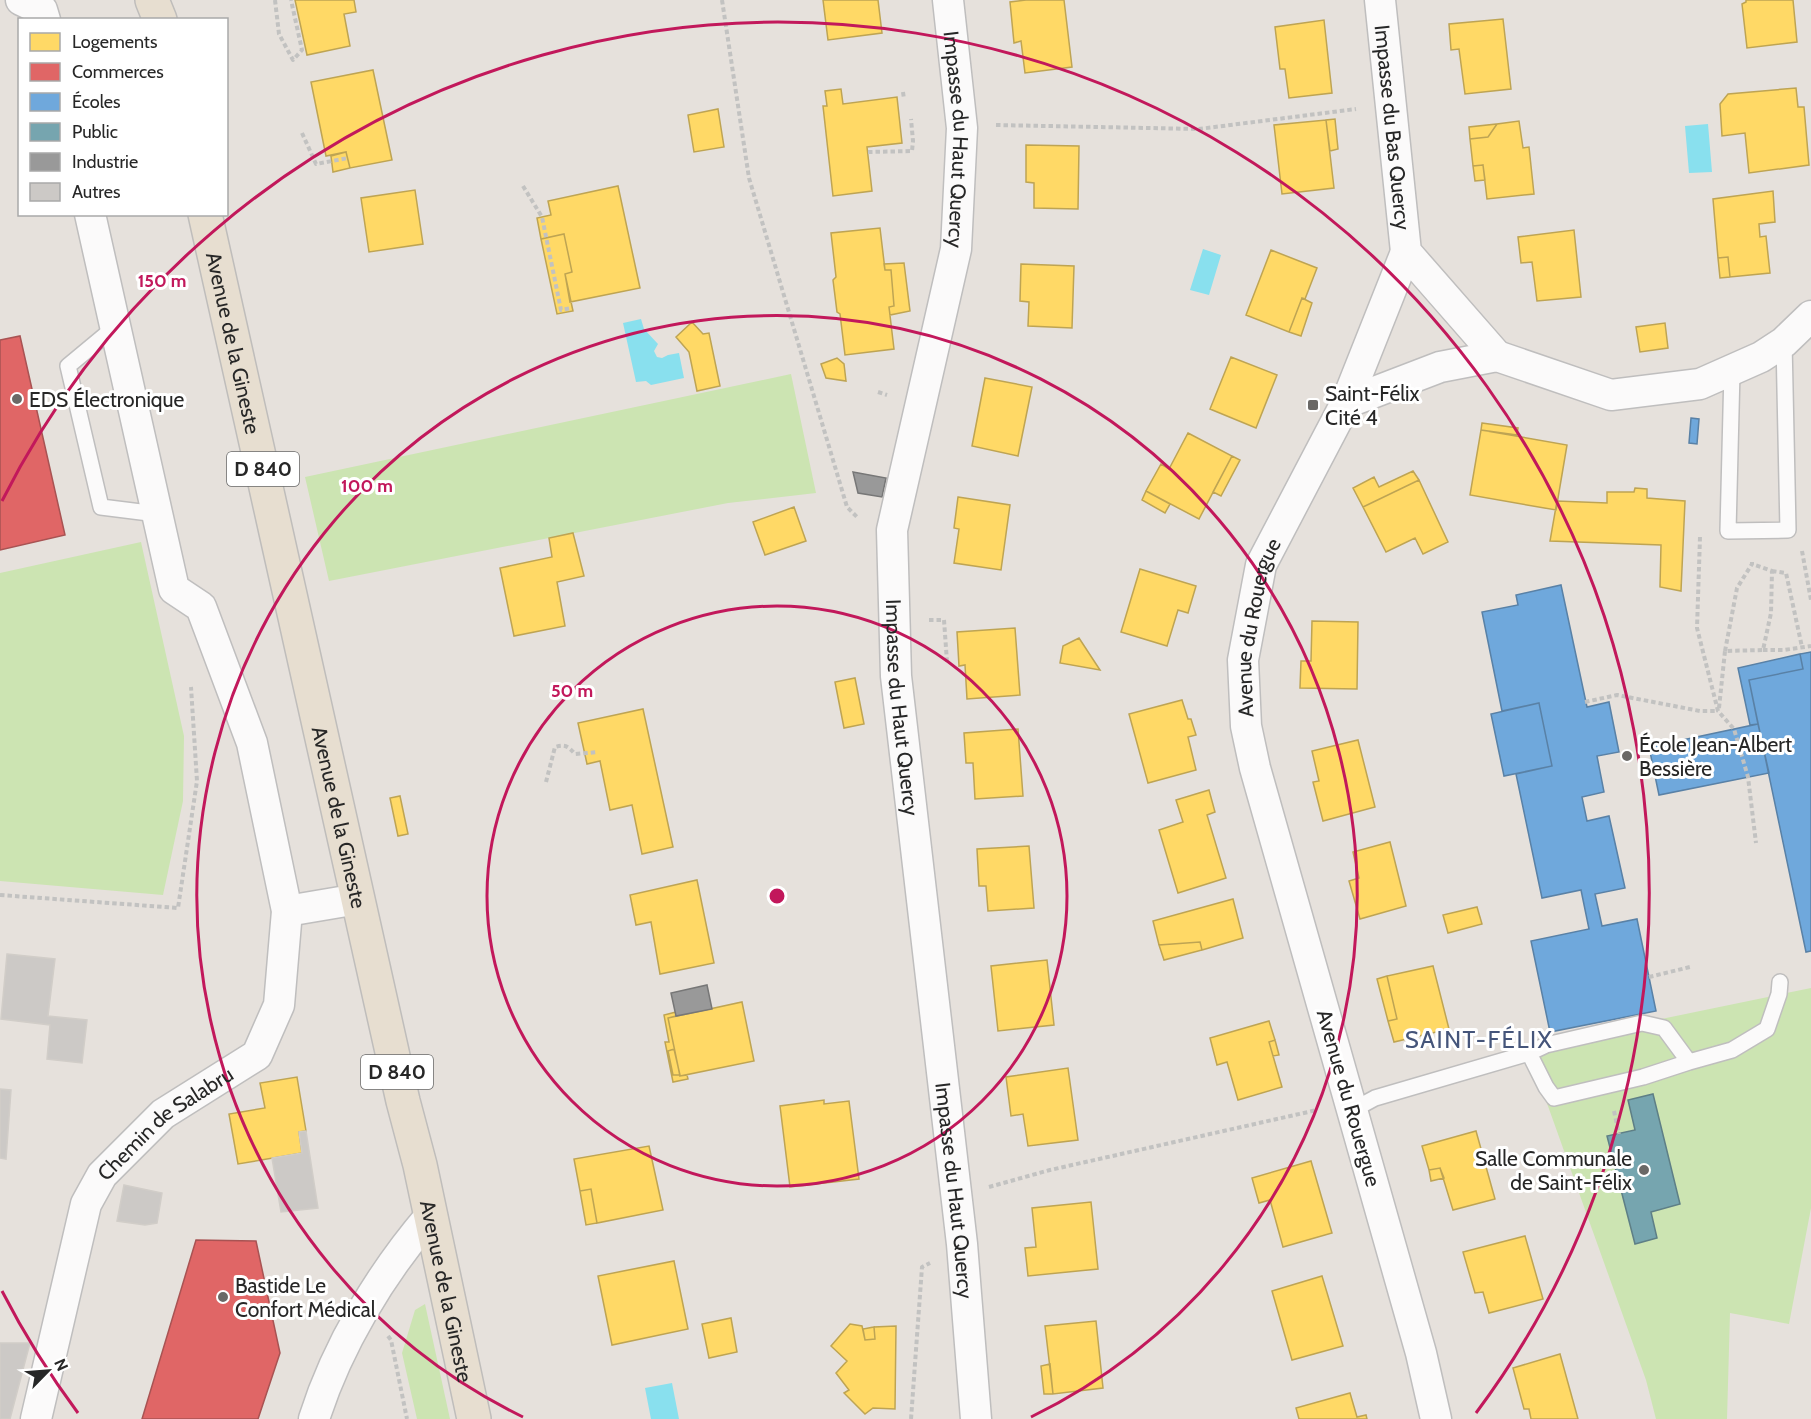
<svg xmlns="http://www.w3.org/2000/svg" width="1811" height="1419" viewBox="0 0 1811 1419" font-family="Cabin,sans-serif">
  <rect width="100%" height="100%" fill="#e6e1dc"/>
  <path fill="#cce4b2" d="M791,374L816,493L728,503L329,581L305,477Z
    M141,542L184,736L183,801L163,895L0,881V573Z
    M1811,988V1208L1789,1324L1730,1313L1727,1419H1656L1646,1380L1529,1053L1642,1023Z
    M425,1304L450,1419H417L402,1353L415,1310Z"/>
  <path fill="#89e0ee" d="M1708,124L1712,172L1689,173L1685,126Z
    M1203,249L1221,255L1209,295L1190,290Z
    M641,319L644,329L658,344L654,351L657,357L662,358L668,355L679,353L684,378L651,385L646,381L636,382L623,323Z
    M672,1383L679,1419H651L645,1388Z"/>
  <path fill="#ffd966" stroke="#bea453" stroke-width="1.5" d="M295,0H354L356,12L344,14L350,46L307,55Z
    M823,0H878L882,33L828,40Z
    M1026,0H1064L1072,67L1025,73L1021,41L1014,43L1010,2Z
    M1746,0H1793L1797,42L1747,48L1742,4L1746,2Z
    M1503,19L1511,89L1465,94L1459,49L1451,50L1449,24Z
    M1324,20L1332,93L1289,98L1285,69H1280L1275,27Z
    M373,70L392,160L350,168L346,152L326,156L311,82Z
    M1796,88L1798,107H1804L1809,165L1749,173L1745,133L1722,136L1720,104L1728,94Z
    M841,89L843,104L897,97L902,143L867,147L872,191L833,196L823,106H827L825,91Z
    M718,109L724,147L694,152L688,115Z
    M1335,119L1338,149L1330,151L1326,120Z
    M1326,120L1334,188L1282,194L1274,125Z
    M1519,121L1523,148L1529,147L1534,194L1487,199L1483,165L1473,166L1470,139L1488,137L1497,124Z
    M1497,124L1488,137L1470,139L1469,127Z
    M1026,145L1079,146L1078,209L1034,208V183L1026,182Z
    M346,152L350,168L333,172L331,156Z
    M1483,165L1485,180L1475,181L1473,166Z
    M618,186L640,288L570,302L565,274L572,272L564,234L541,239L537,218L551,215L548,201Z
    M415,190L423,244L369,252L361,198Z
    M1773,191L1775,222L1759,224L1760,237L1766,236L1770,273L1730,277L1728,257L1718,258L1713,199Z
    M880,228L885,270H891L894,306L889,307L894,349L845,355L840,314L837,312L833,280L836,277L831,233Z
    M1574,230L1581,297L1537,301L1532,262L1521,263L1518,237Z
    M564,234L572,272L565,274L573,311L557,314L541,239Z
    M1271,250L1317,268L1305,299L1302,298L1289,332L1246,315Z
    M1728,257L1730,277L1720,278L1718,258Z
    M904,263L910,311L890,315L889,307L894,306L891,270H885L884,264Z
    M1021,264L1074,266L1072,328L1028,326L1029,302L1020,301Z
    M1302,298L1312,303L1301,336L1289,332Z
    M692,322L703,334L709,333L720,386L697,391L689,352L676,337Z
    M1665,323L1668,348L1640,352L1636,327Z
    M1231,357L1277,375L1256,428L1210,409Z
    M837,358L844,364L846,381L826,378L821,364Z
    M985,378L1032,387L1018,456L972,446Z
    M1482,423L1518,428L1517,435L1481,430Z
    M1481,430L1567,445L1556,510L1470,495Z
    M1188,433L1232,456L1199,519L1146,491L1161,464L1169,469Z
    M1232,456L1240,460L1221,496L1213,492Z
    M1413,471L1419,480L1363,507L1353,488L1374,477L1379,487Z
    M1419,480L1448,542L1423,554L1415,538L1386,552L1363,507Z
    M1635,488L1647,489V498L1685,501L1681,591L1660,587L1661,545L1550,541L1557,501L1607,503V492H1634Z
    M1146,491L1170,504L1165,513L1142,500Z
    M958,497L1010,505L1001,570L954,563L959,529L954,528Z
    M794,507L806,541L765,555L753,522Z
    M573,533L584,576L557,582L565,626L514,636L500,568L552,557L549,538Z
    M1140,569L1196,586L1188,613L1178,610L1167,646L1121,632Z
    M1312,621L1358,622L1357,689L1300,688L1301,661H1311Z
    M1015,628L1020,695L967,699L965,665L959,666L957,632Z
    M1079,638L1100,670L1060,663L1063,646Z
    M855,678L864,724L844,728L835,682Z
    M1182,700L1188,719H1191L1196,735L1188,737L1196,770L1148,783L1129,714Z
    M643,709L673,847L642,854L632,805L610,810L600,761L587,764L578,723Z
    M1018,729L1023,796L975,799L973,763H966L964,733Z
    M1358,740L1375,807L1323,821L1313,782L1319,781L1312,751Z
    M1209,790L1215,812L1207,815L1226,878L1178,893L1159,830L1183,822L1176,800Z
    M400,796L408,834L398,836L390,798Z
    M1390,842L1406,906L1360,919L1349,881L1359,878L1353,852Z
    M1029,846L1034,908L988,911L986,886H979L977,849Z
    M697,880L714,963L660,974L651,922L636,925L630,895Z
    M1233,899L1243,938L1202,950L1200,942L1159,945L1153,921Z
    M1477,907L1482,924L1448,933L1443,915Z
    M1200,942L1202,950L1164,960L1159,945Z
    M1047,960L1054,1025L998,1031L991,966Z
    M1433,966L1449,1029L1394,1042L1388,1021L1397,1019L1387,976Z
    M1387,976L1397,1019L1388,1021L1377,979Z
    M742,1002L754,1061L680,1076L668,1018Z
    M676,1012V1016L668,1018L680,1076L687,1075L688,1079L673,1082L665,1042H669L664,1015Z
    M1269,1021L1275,1040L1269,1042L1282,1087L1238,1100L1227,1062L1217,1065L1210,1038Z
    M1275,1040L1279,1055L1273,1056L1269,1042Z
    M674,1049L680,1075H673L668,1051Z
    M1068,1068L1078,1140L1028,1146L1023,1114L1011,1116L1006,1077Z
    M297,1077L306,1131L299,1132L302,1153L238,1164L229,1114L265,1108L260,1083Z
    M824,1100V1104L849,1101L859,1179L790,1187L780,1106Z
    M1476,1131L1495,1199L1453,1210L1440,1168L1429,1170L1422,1146Z
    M649,1146L663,1210L597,1223L591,1189L580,1191L574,1159Z
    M1311,1161L1332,1233L1283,1247L1270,1200L1259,1203L1252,1178Z
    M1440,1168L1444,1178L1431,1181L1429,1170Z
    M591,1189L597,1223L586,1225L580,1191Z
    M1091,1202L1098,1269L1028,1276L1025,1248L1036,1247L1032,1208Z
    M1525,1236L1543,1299L1489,1313L1483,1292L1475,1293L1463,1252Z
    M674,1261L688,1329L612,1345L598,1276Z
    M1322,1276L1343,1346L1292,1360L1272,1291Z
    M731,1318L737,1352L709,1358L702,1324Z
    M1096,1321L1103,1388L1053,1394L1045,1326Z
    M850,1324L862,1326L865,1340L875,1339L874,1327L896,1326L895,1409L873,1408L865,1414L844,1393L849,1390L836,1373L847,1361L831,1346Z
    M874,1327L875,1339L865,1340L863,1329Z
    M1560,1354L1578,1419H1531L1529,1409H1524L1513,1368Z
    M1050,1364L1053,1394H1044L1041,1366Z
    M1350,1393L1357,1417L1366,1415L1367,1419H1299L1296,1408Z"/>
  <path fill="#e06666" stroke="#a85353" stroke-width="1.5" d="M20,336L65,535L0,550V340Z
    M196,1240L256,1241L280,1353L258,1419H142Z"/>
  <path fill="#6fa8dc" stroke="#5981a6" stroke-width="1.5" d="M1691,418L1699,419L1697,444L1689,443Z
    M1561,585L1587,707L1609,702L1619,752L1597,756L1604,792L1582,797L1587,821L1609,816L1625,888L1595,894L1602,926L1637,919L1656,1011L1550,1032L1531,941L1589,929L1581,890L1542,898L1516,774L1552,766L1539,703L1502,711L1482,612L1518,605L1516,595Z
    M1811,652V951L1806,952L1749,680L1803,669L1800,654Z
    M1800,654L1803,669L1749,680L1758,724L1750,725L1738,668Z
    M1539,703L1552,766L1504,776L1491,714Z
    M1758,724L1769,773L1659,795L1649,747Z"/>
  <path fill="#76a5af" stroke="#5e7f86" stroke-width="1.5" d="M1653,1094L1680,1204L1651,1212L1657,1238L1635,1244L1607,1136L1635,1130L1628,1100Z"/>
  <path fill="#999" stroke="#777" stroke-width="1.5" d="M853,472L886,478L882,497L858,493Z
    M707,985L712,1009L676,1016L671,993Z"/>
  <path fill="#ccc9c6" stroke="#d1cdc8" stroke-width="1.5" d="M7,954L55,959L48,1016L87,1020L82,1063L47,1059L50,1025L1,1019Z
    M0,1089L11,1090L6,1159L0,1158Z
    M306,1131L318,1208L281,1212L272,1158L302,1153L299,1132Z
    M124,1185L162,1193L157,1223L145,1225L117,1221Z
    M0,1343H30L10,1419H0Z"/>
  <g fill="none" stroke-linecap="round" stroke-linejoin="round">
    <g stroke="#bfbebe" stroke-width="18">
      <path id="lane" d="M115,327L68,366L101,507L157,514
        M1732,371L1728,531L1788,530L1784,342
        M1529,1053L1546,1087L1554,1098L1643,1077L1689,1062
        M1351,1111L1375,1098L1529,1053L1546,1045L1642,1023L1664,1028L1689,1062L1732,1050L1767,1029L1779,994L1780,982"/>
    </g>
    <g stroke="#bfbebe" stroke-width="33">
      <g id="street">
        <path d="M21,0L42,10L45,20"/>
        <path id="s1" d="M948,0L962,128L956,249L892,530L896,676L962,1244L976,1419"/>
        <path id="s2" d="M1380,0L1406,252L1497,356"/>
        <path d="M1346,403L1406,252"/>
        <path d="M287,911L358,899"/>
        <path id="s3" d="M36,1419L86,1204L102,1175L163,1114L257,1055L279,1005L287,911L252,743L201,607L174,589L90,214"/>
        <path d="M314,1419C337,1346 381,1273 431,1215"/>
        <path id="s4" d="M1436,1419L1421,1353L1255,768L1246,726L1243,660L1261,565L1346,403L1440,367L1497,356L1611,395L1700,384L1761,357L1784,342L1811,316"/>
      </g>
    </g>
    <g stroke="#bfbdbb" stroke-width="36">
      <g id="primary">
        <path d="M152,0L160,20"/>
        <path id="s5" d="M205,214L403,1101L420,1165L474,1419"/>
      </g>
    </g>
    <path stroke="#c2c2c1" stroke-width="4" stroke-dasharray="4.5 3" stroke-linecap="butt" d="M275,0L279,34L293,60L302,50L291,0
      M722,0L749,178L847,507L858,518
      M903,92L904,99
      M996,125L1199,129L1356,109
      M302,133L316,164L348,158
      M868,152L912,151L913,141L911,119
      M523,186L542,217L561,310L572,308
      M878,392L887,395
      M1700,537L1697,628L1718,711L1734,729L1748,777L1756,843
      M1802,551L1811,600
      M1772,571L1786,573L1802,647
      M929,620H944L947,662
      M1763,650H1784L1811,646
      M1725,651L1737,588L1752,564V559
      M1585,702L1617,695L1700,711H1718
      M1719,708L1725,651L1763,650L1771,613L1772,571L1752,564
      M546,782L555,747C565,744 568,746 575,754L598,752
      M0,895L178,908L197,781L191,687
      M1649,977L1690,967
      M1614,1111L1619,1134
      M989,1187L1050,1170L1317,1110
      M388,1336L391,1340L407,1419
      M911,1419L922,1267L930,1263"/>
    <use href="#lane" stroke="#fbfafa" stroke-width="15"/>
    <use href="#street" stroke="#fbfafa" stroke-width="30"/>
    <use href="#primary" stroke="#e7ded0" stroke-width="33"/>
  </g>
  <g fill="none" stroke="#c2185b" stroke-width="3">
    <circle cx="777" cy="896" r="290"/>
    <path d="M523 1417A580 580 0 1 1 1031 1417"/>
    <path d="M78 1413A870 870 0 0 1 2 1291M2 501A870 870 0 1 1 1476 1413"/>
  </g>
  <g fill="#6a6866" stroke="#fff" stroke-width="2">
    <circle cx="17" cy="399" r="6"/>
    <rect x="1307" y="399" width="12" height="12" rx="3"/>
    <circle cx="1627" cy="756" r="6"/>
    <circle cx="1644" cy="1170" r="6"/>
    <circle cx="223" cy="1297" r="6"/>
  </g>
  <g text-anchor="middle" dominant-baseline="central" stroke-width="6" stroke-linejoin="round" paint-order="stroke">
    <g fill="#fff" stroke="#686868" stroke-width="1.5">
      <rect x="227" y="452" width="72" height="34" rx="4.5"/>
      <rect x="361" y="1055" width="72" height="34" rx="4.5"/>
    </g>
    <g font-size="20" font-weight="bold" fill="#272727">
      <text x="263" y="469">D 840</text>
      <text x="397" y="1072">D 840</text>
    </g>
    <g font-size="21" fill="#272727" stroke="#fff">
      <text stroke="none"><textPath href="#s2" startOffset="128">Impasse du Bas Quercy</textPath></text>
      <text stroke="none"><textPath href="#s1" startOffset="140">Impasse du Haut Quercy</textPath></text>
      <text stroke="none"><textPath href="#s5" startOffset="132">Avenue de la Gineste</textPath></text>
      <text stroke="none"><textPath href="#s4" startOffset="819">Avenue du Rouergue</textPath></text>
      <text stroke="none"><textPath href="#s1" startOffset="716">Impasse du Haut Quercy</textPath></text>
      <text stroke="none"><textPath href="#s5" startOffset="618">Avenue de la Gineste</textPath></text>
      <text transform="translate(1349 1098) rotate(74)">Avenue du Rouergue</text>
      <text stroke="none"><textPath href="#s3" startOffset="336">Chemin de Salabru</textPath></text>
      <text stroke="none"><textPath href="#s1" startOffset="1202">Impasse du Haut Quercy</textPath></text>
      <text stroke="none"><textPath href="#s5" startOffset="1104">Avenue de la Gineste</textPath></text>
    </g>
    <g font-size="21" fill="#272727" stroke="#fff" text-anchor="start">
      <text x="1325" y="393">Saint-Félix<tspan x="1325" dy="24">Cité 4</tspan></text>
      <text x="29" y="399">EDS Électronique</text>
      <text x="1639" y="744">École Jean-Albert<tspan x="1639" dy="24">Bessière</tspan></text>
      <text x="1632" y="1158" text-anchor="end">Salle Communale<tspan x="1632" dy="24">de Saint-Félix</tspan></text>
      <text x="235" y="1285">Bastide Le<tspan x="235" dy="24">Confort Médical</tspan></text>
    </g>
    <g font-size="24" letter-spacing="1.5" fill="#45557a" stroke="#fff">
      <text x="1479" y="1039">SAINT-FÉLIX</text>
    </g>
  </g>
  <circle cx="777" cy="896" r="9" fill="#c2185b" stroke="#fff" stroke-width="3"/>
  <g font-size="18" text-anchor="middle" font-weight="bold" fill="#c2185b" stroke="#fff" stroke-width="6" stroke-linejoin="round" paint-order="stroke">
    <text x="162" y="287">150 m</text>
    <text x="367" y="492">100 m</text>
    <text x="572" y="697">50 m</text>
  </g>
  <rect x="18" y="18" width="210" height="198" fill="#ffffff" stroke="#a9a9a9" stroke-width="1.5"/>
  <rect x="30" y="33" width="30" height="18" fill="#ffd966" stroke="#a9a9a9" stroke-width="1.5"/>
  <text x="72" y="48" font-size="18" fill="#272727">Logements</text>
  <rect x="30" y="63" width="30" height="18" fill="#e06666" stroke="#a9a9a9" stroke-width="1.5"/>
  <text x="72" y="78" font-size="18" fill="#272727">Commerces</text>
  <rect x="30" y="93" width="30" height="18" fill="#6fa8dc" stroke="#a9a9a9" stroke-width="1.5"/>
  <text x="72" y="108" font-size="18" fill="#272727">Écoles</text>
  <rect x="30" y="123" width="30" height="18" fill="#76a5af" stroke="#a9a9a9" stroke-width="1.5"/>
  <text x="72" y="138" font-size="18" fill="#272727">Public</text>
  <rect x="30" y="153" width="30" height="18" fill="#999999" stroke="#a9a9a9" stroke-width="1.5"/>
  <text x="72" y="168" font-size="18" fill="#272727">Industrie</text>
  <rect x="30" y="183" width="30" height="18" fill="#ccc9c6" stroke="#a9a9a9" stroke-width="1.5"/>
  <text x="72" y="198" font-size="18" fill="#272727">Autres</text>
  <g transform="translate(48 1371) rotate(65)" stroke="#ffffff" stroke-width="4.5" paint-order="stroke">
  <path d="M0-4.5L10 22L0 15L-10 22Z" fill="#272727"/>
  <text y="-9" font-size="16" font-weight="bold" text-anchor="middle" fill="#272727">N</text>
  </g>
</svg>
